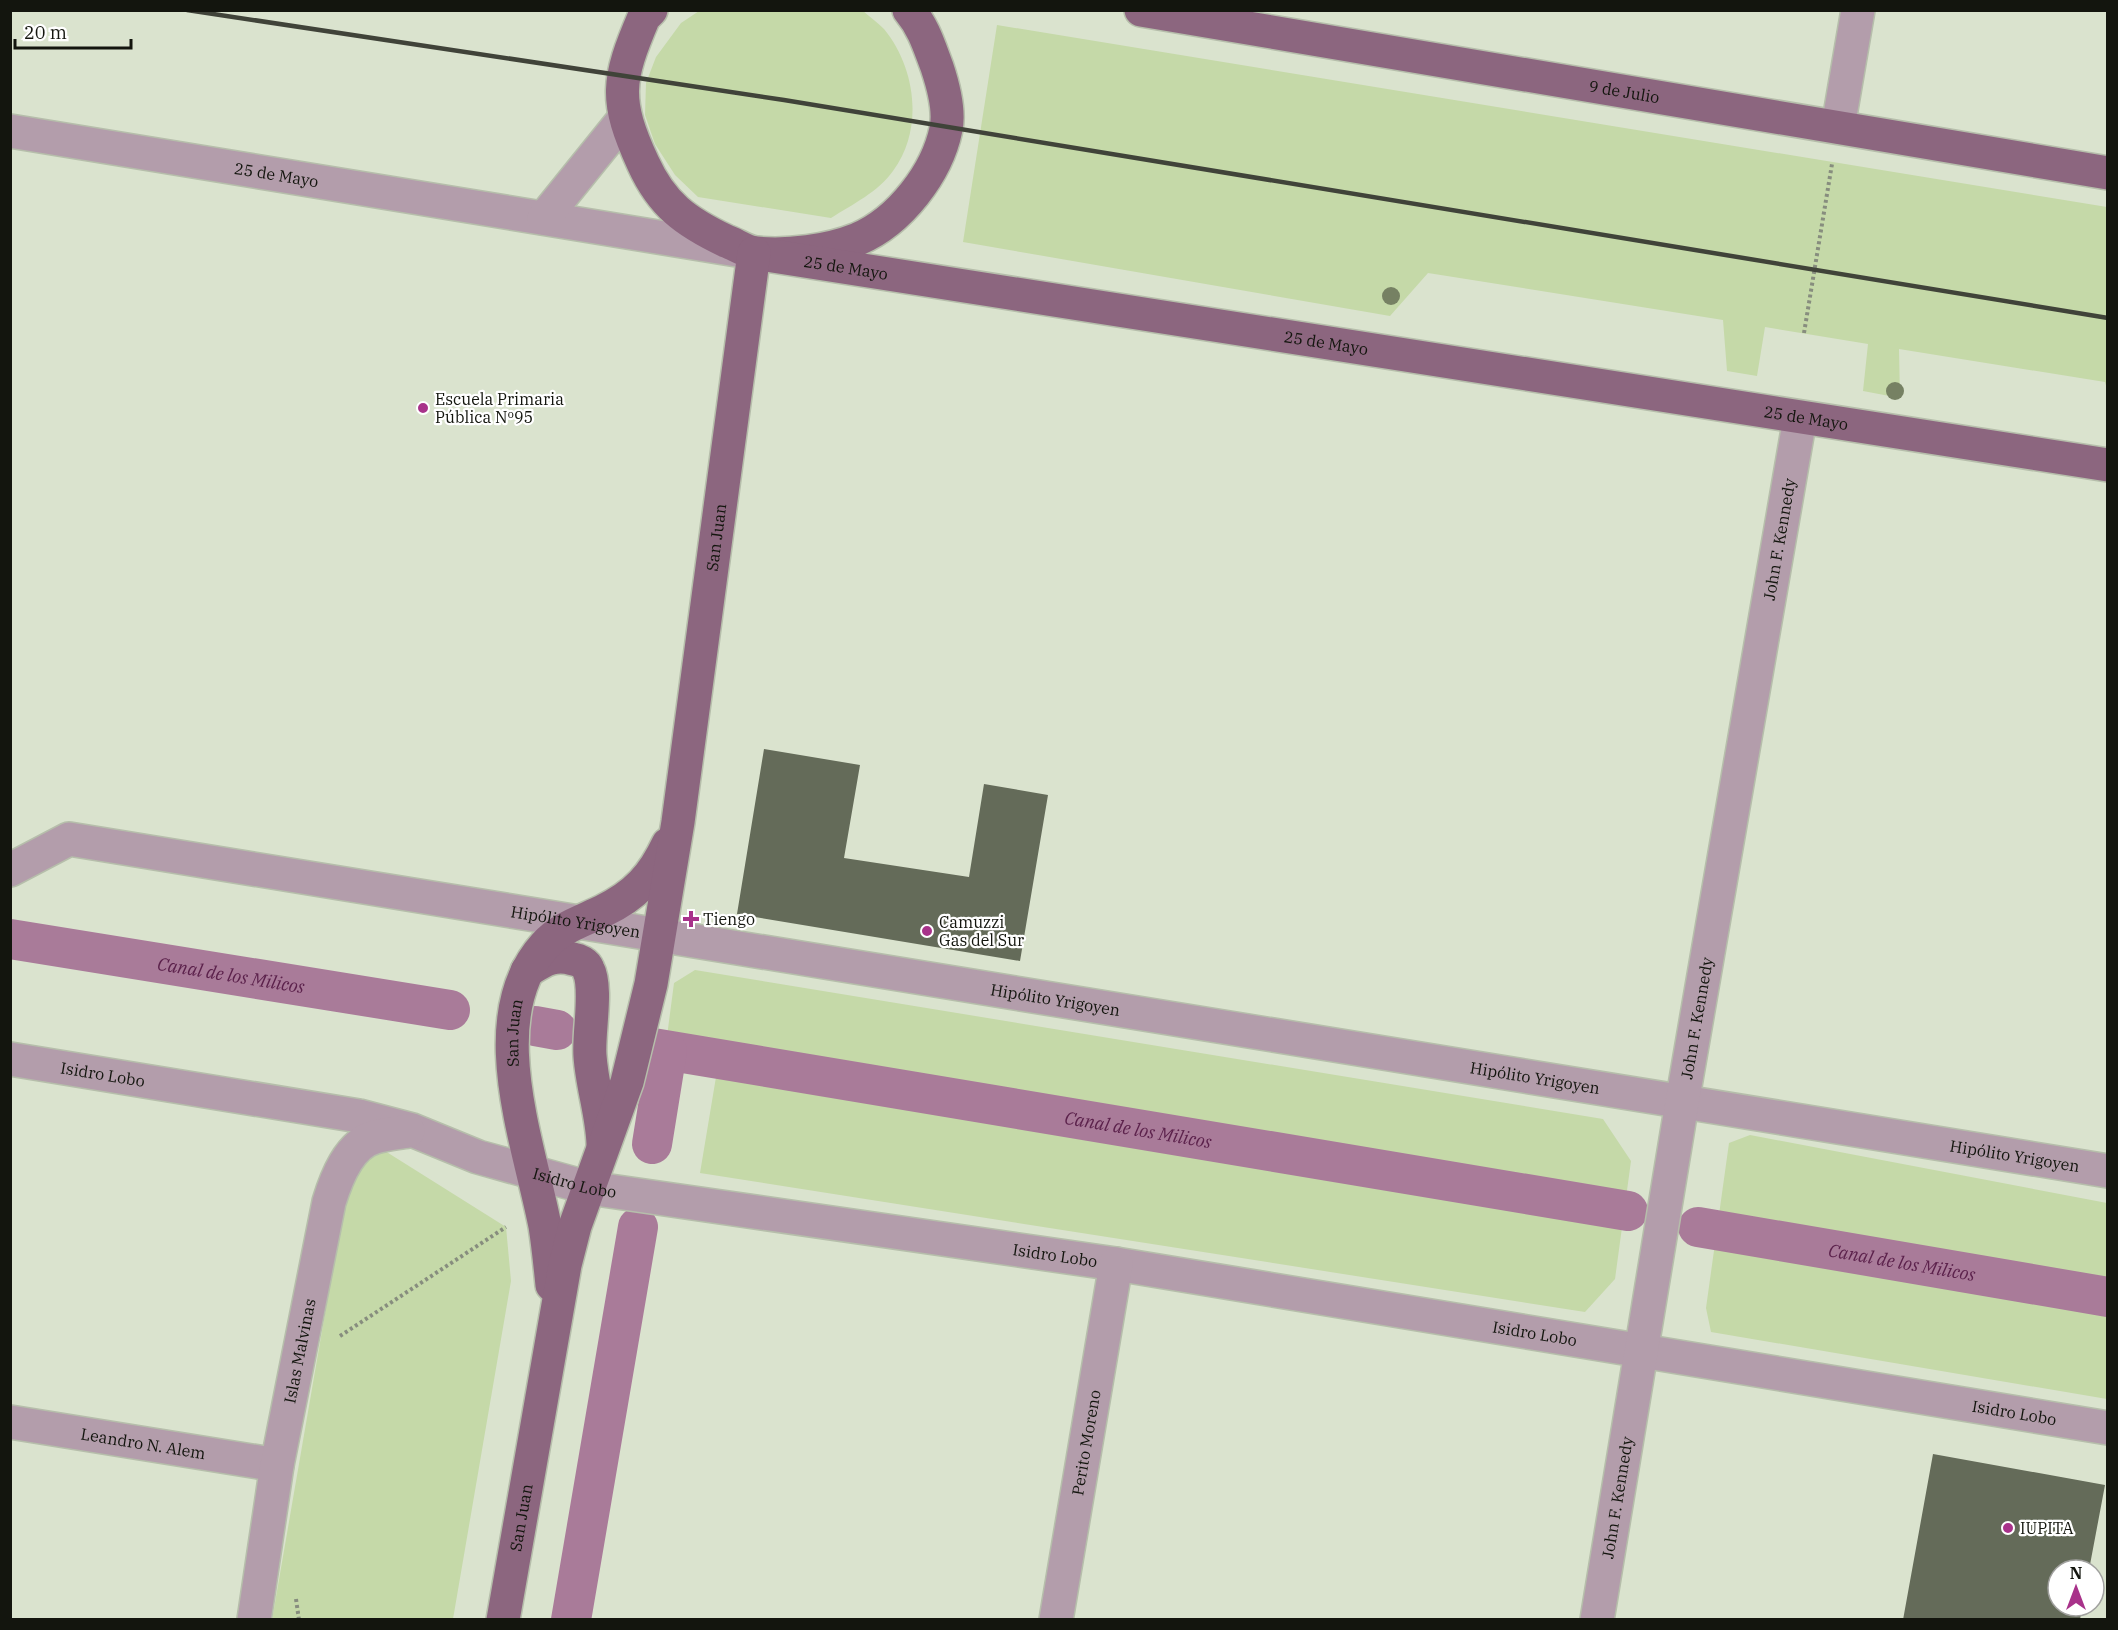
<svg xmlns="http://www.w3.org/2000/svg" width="2118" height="1630" viewBox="0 0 2118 1630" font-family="'IBM Plex Serif',serif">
  <rect width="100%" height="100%" fill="#dae3ce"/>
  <path fill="#c5d9a8" d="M699,11H863C870,17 878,23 884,29C916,68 924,129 893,171C878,192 853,204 831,218L698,197L675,175L655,144L645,115L646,83L656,57L681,23Z
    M997,25L2107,207V389L2105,382L1899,349L1900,398L1863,391L1868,344L1765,327L1757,376L1727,371L1723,320L1428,273L1390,316L963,242Z
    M695,970L1603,1119L1631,1161L1615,1279L1585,1312L700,1173L720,1053L666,1044L674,983Z
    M1750,1135L2107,1203V1399L1711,1332L1706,1308L1729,1143Z
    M385,1151L506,1227L511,1281L453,1619L272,1620L350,1169Z"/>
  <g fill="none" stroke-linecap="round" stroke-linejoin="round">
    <g stroke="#a97b99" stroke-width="40">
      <path id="s1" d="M10,939L450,1010"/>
      <path d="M535,1026L557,1030"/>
      <path id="s2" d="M647,1047L1628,1211"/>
      <path d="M652,1144L667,1051"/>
      <path id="s3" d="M1698,1227L2108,1297"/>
      <path d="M571,1620L638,1227"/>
    </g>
  </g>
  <path fill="#646b59" d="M764,749L860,765L844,858L969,877L984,784L1048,795L1020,961L737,914Z
    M1933,1454L2105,1485L2089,1570H2058V1606H2082L2080,1620H1903Z"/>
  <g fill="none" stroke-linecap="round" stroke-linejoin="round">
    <g stroke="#b6beab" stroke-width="36">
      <g id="minor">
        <path d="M1838,127L1858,10"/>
        <path id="s4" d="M10,131L737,250"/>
        <path d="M544,218L624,119"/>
        <path id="s5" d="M10,870L69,839L2108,1171"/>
        <path id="s6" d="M10,1059L359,1116L412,1130L478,1157L589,1188L1116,1264L2108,1428"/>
        <path id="s7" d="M10,1422L277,1465"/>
        <path id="s8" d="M254,1620L277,1465L329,1202C336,1179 349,1144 375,1137C386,1134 397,1133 408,1131"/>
        <path id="s9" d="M1056,1620L1116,1264"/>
        <path id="s10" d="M1597,1620L1682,1103L1800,418"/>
      </g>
    </g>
    <g stroke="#b6beab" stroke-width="36">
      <g id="major">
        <path d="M651,10L644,17C617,80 614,100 643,163C662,205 686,222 726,241C735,244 746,252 756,253C788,256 828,251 858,239C900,221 937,173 946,129C950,110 943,85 937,67C929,46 924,28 909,10"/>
        <path id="s11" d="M1141,10L2108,173"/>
        <path id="s12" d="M754,253L2108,465"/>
        <path d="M527,971C543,961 554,953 573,959C579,960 586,963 588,969C598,988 588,1033 590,1056C592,1086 602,1114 603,1144"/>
        <path id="s13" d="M552,1285C550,1265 548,1245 545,1226C529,1143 480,1017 545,945C561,927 583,921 603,911C636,895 653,876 668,844"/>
        <path id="s14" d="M503,1620L565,1265L575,1226L627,1082L651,984L678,822L754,253"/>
      </g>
    </g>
    <path stroke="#878d7e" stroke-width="4" stroke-dasharray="3 3" stroke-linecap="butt" d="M1804,333L1832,164
      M340,1336L506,1227
      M296,1599L299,1620"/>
    <use href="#minor" stroke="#b39dab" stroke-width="33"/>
    <use href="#major" stroke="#8c667f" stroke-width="33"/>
    <path stroke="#404339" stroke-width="4.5" d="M187,10L784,100L2108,318"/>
  </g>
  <g fill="#768163">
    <circle cx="1391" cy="296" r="9"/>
    <circle cx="1895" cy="391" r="9"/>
  </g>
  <g fill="#a8328a" stroke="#fff" stroke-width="2">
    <circle cx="423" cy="408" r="6"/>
    <path d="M688 910h6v6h6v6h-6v6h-6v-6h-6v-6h6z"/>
    <circle cx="927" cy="931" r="6"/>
    <circle cx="2008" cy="1528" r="6"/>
  </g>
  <g text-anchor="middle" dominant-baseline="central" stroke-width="4.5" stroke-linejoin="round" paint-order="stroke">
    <g font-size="16" fill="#13150e" stroke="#fff">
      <text stroke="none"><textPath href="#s11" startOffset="490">9 de Julio</textPath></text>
      <text stroke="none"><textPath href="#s4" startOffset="270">25 de Mayo</textPath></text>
      <text stroke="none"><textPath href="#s12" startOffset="93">25 de Mayo</textPath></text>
      <text stroke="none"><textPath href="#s12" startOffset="579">25 de Mayo</textPath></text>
      <text stroke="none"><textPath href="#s12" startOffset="1065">25 de Mayo</textPath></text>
      <text stroke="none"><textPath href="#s14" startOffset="1106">San Juan</textPath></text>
      <text stroke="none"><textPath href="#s10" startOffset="1096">John F. Kennedy</textPath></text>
      <text stroke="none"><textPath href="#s5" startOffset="580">Hipólito Yrigoyen</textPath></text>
      <text stroke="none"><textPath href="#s5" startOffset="1066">Hipólito Yrigoyen</textPath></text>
      <text stroke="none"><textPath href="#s10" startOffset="610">John F. Kennedy</textPath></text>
      <text stroke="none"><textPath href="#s13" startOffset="256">San Juan</textPath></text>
      <text stroke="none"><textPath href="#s6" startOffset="94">Isidro Lobo</textPath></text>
      <text stroke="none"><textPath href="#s5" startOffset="1552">Hipólito Yrigoyen</textPath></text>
      <text stroke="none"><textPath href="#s5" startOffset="2038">Hipólito Yrigoyen</textPath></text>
      <text stroke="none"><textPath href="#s6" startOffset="580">Isidro Lobo</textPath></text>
      <text stroke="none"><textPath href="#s6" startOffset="1066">Isidro Lobo</textPath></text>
      <text stroke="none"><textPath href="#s6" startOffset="1552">Isidro Lobo</textPath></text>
      <text stroke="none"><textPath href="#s8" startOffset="273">Islas Malvinas</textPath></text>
      <text stroke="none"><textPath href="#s6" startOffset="2038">Isidro Lobo</textPath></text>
      <text stroke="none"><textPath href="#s9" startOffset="180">Perito Moreno</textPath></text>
      <text stroke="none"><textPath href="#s7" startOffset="135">Leandro N. Alem</textPath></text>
      <text stroke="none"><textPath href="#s10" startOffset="124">John F. Kennedy</textPath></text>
      <text stroke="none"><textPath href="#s14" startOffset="104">San Juan</textPath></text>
    </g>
    <g font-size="16" fill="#13150e" stroke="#fff" text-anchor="start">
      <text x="435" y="399">Escuela Primaria<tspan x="435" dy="18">Pública Nº95</tspan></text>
      <text x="703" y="919">Tiengo</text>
      <text x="939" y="922">Camuzzi<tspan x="939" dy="18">Gas del Sur</tspan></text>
      <text x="2020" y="1528">IUPITA</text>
    </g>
    <g font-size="18" font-style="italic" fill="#5c224c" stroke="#fff">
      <text stroke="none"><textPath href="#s1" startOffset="224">Canal de los Milicos</textPath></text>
      <text stroke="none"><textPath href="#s2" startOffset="498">Canal de los Milicos</textPath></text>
      <text stroke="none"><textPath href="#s3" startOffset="207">Canal de los Milicos</textPath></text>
    </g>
  </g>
  <rect width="2118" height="1630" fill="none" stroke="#13150e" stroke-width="24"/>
  <g transform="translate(2076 1588)"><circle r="28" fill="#ffffff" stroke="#a1a19f" stroke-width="1.5"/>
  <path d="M0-4.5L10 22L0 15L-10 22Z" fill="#a8328a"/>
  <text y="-9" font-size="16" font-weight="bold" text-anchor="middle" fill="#13150e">N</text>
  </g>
  <path d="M15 39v9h116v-9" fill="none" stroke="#13150e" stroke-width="3"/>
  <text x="24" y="39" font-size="18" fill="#13150e" stroke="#ffffff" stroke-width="4.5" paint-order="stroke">20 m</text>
</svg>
